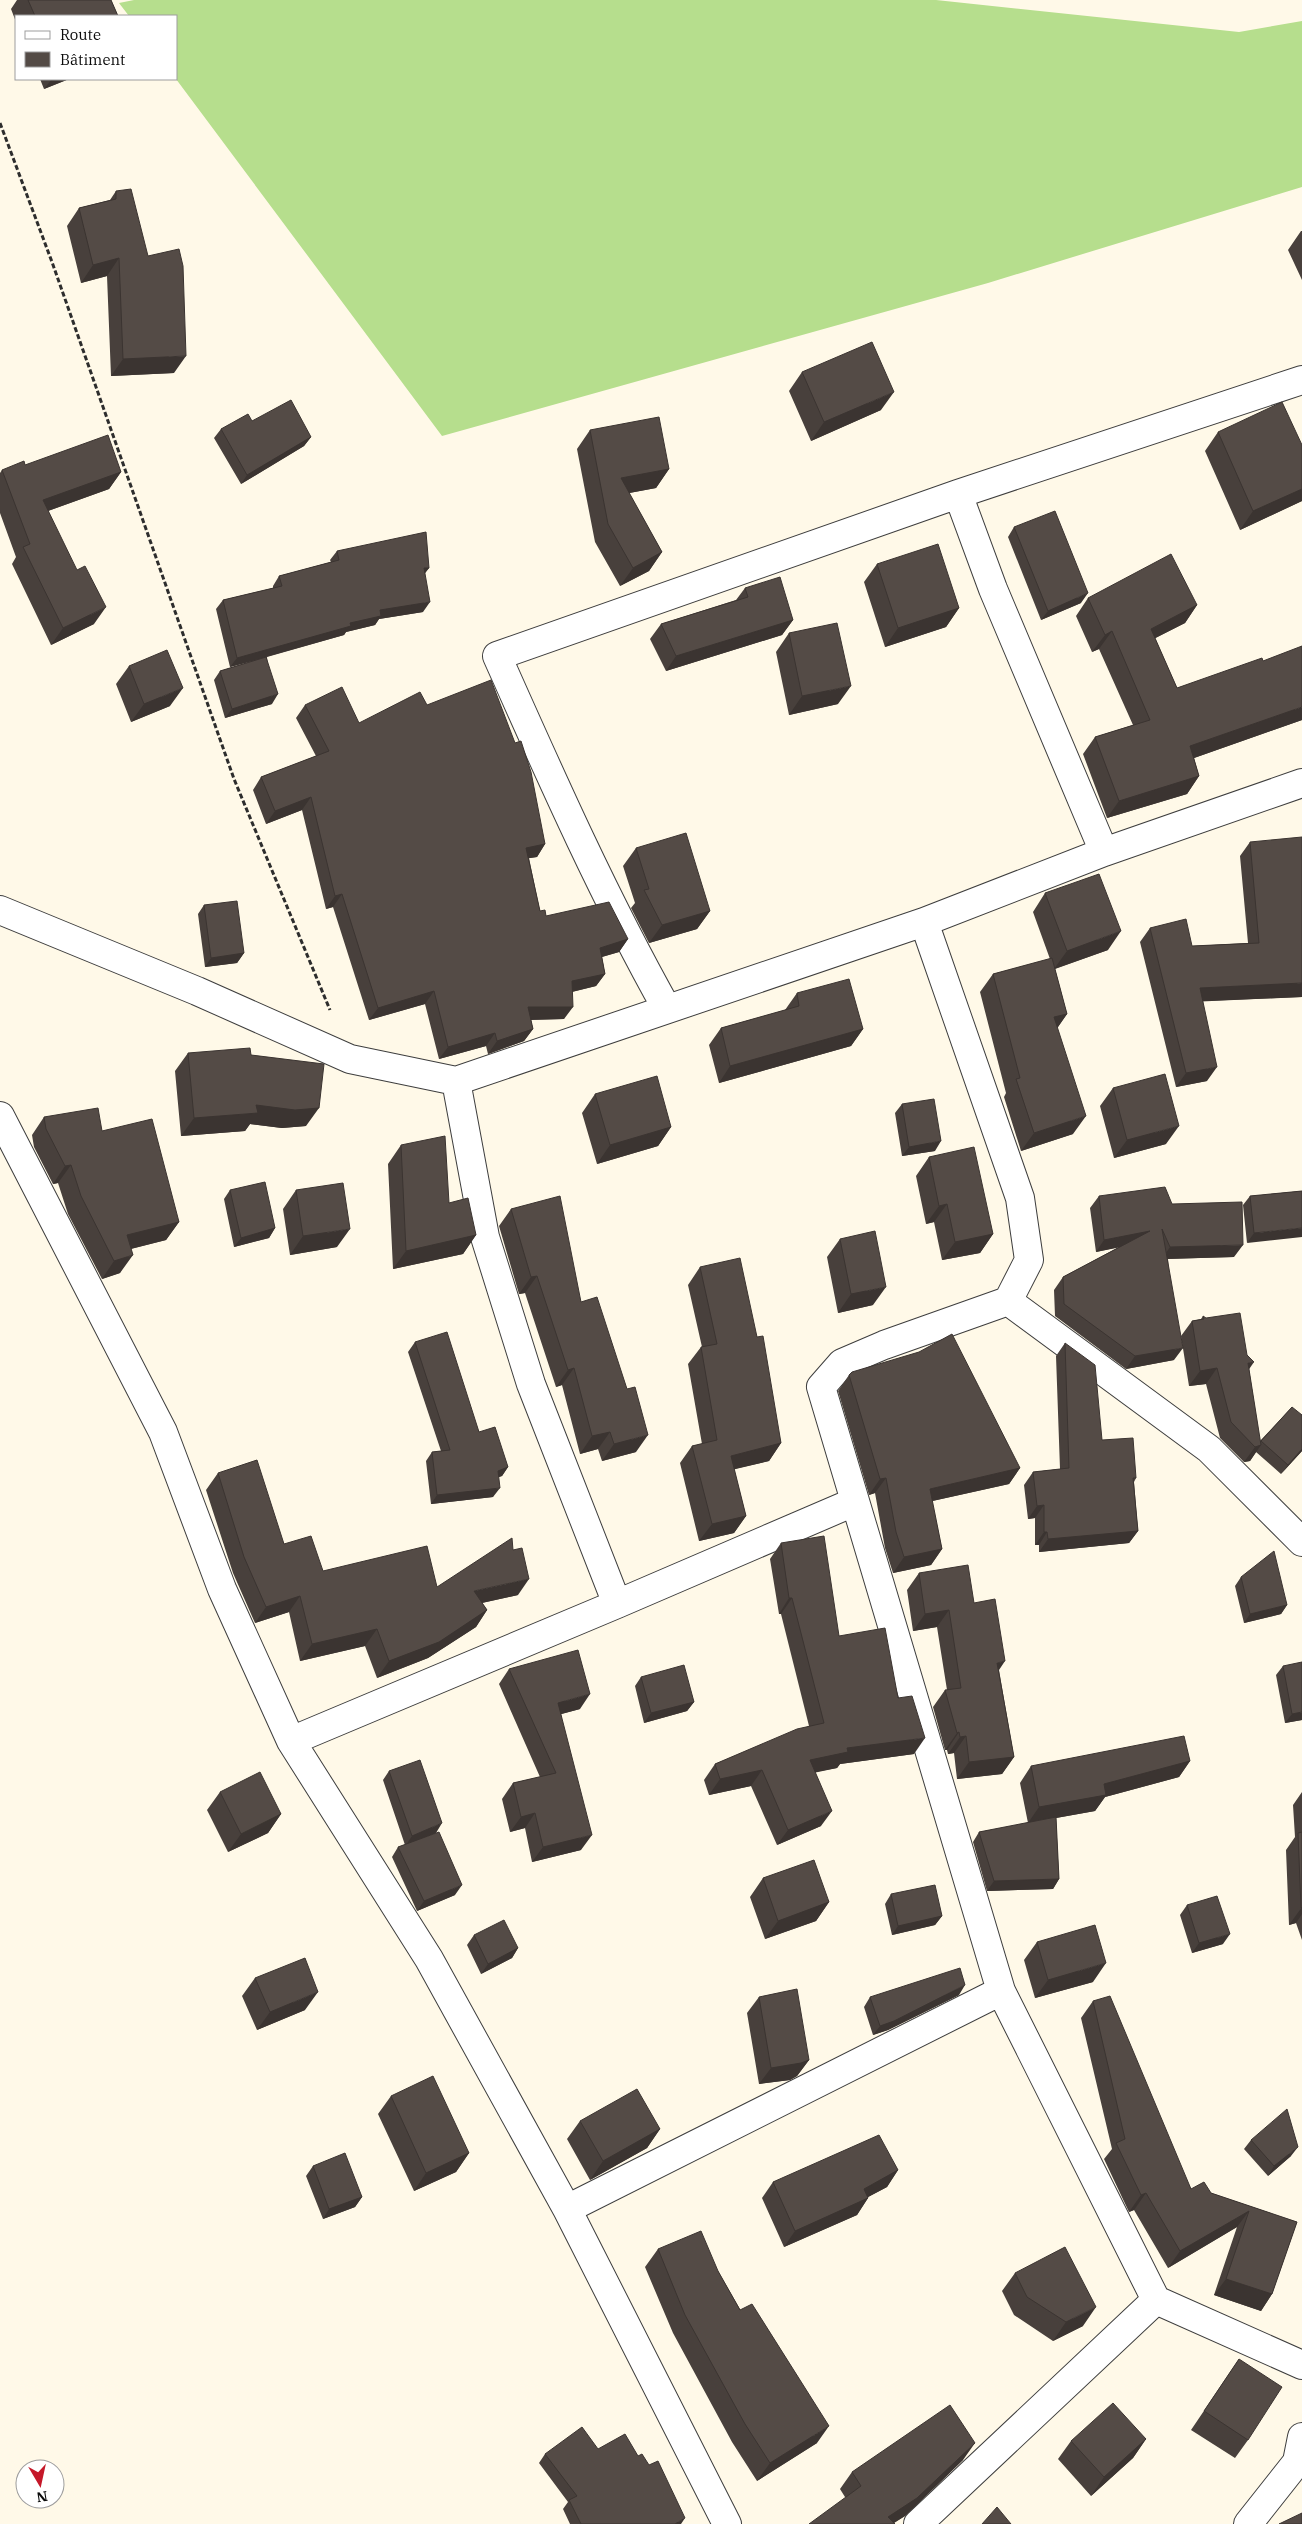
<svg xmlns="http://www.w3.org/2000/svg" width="1302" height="2524" viewBox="0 0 1302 2524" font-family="'IBM Plex Serif',serif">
  <rect width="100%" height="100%" fill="#fff9e8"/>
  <path fill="#b6de8d" d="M134,0H936L1239,32L1302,21V187L988,283L442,436L176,79V16H129L119,3Z"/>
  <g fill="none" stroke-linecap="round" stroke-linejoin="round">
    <g stroke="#3e3e3e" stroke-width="30">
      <path id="street" d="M958,494L993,589L1104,852
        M0,910L197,991L350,1059L456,1081L924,922L1104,852L1302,783
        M924,922L1020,1198L1029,1260L1008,1301L884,1345L842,1363L821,1387L1001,1991L1156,2300L1302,2365
        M667,1009C603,895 550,775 497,656L958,494L1302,380
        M456,1081L485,1237L531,1384L617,1604
        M0,1116L163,1432L222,1589L291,1741L429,1959L567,2209L727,2524
        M1008,1301L1209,1449L1302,1542
        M291,1741L617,1604L854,1502
        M567,2209L1001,1991
        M918,2524L1156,2300
        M1248,2524L1297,2462L1302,2437"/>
    </g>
    <path stroke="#2d2d2d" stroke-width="3" stroke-dasharray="5 2.5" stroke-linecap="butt" d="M0,123L52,262L234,779L330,1010"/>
    <use href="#street" stroke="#fff" stroke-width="28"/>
  </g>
  <path fill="#48403c" d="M17,0H111L118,16H16V22L11,9Z
    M40,79H69L44,89Z
    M116,191L174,373L111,376L107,276L81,283L67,226L79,208L110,200Z
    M1301,231H1302V280L1288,250Z
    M802,372L881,410L811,441L789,391Z
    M252,421L311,437L304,446L241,484L214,438L221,429Z
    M590,430L669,469L656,488L629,493L662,552L649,571L620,586L595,542L577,449Z
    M1218,432L1302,445V501L1240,530L1205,451Z
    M25,465L121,472L109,489L48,511L94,624L51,645L12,564L16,557L0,513V473L2,470Z
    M1014,527L1081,603L1041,620L1008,537Z
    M337,551L429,568L425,573L423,612L379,619L375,625L346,632L344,635L267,657L272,704L225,718L214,680L220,671L253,661L230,667L216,609L223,600L273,588V586L279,576L331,562L330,560Z
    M877,564L959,608L946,627L885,647L864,582Z
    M745,588L793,620L782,635L666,671L650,639L661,624L736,600Z
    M1088,598L1197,605L1185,623L1155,638L1177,688L1263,661L1302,720L1194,758L1199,776L1187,794L1107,818L1083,754L1095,737L1133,725L1099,649L1092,652L1076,616Z
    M789,633L838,704L789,715L776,652Z
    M129,666L170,706L131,722L116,684Z
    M305,705L359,723L427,705L545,844L537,857L529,858L540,911L546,916L628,939L619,952L602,957L605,974L596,986L572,992L564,1019L531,1020L533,1029L524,1041L488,1054L486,1046L439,1059L425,1004L369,1020L333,907L326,909L302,810L266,824L253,790L261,777L316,756L296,718Z
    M1250,842L1302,997L1203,1001L1207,1081L1176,1087L1140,942L1150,928L1192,946L1248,943L1240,856Z
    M636,848L710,911L697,929L649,943L631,908L635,903L623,866Z
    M1045,893L1108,950L1055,969L1067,1014L1057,1028L1073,1134L1021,1151L1004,1097L1006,1093L980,992L993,974L1050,959L1033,912Z
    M204,905L244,953L237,963L205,967L198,914Z
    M797,993L863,1029L851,1046L719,1083L709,1045L721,1028L785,1010Z
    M188,1053L251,1055L306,1126L282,1128L250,1124L245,1131L181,1136L175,1071Z
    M1113,1088L1166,1144L1114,1158L1100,1106Z
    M595,1094L671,1127L658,1146L597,1164L582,1113Z
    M902,1104L935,1151L902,1156L895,1113Z
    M44,1117L102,1131L179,1222L166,1240L131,1249L120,1273L102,1279L68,1214L58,1183L53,1184L34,1147L32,1135Z
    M401,1145L476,1235L463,1254L393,1269L388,1164Z
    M929,1157L993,1234L980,1253L942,1260L934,1222L926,1224L916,1176Z
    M230,1190L275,1228L269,1238L234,1247L224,1199Z
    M296,1190L337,1247L290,1255L283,1209Z
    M1302,1191L1247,1243L1243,1205L1250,1196Z
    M1099,1196L1172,1204L1234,1257L1168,1259L1174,1360L1126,1369L1055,1316L1054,1290L1063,1277L1119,1247L1096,1252L1090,1208Z
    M511,1209L581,1302L636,1452L602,1461L598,1449L580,1454L562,1385L556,1387L525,1293L519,1294L499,1226Z
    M840,1239L873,1305L838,1313L827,1257Z
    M700,1267L757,1337L781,1443L769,1461L734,1469L746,1516L734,1533L699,1541L680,1463L692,1446L702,1444L688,1364L701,1347H702L688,1285Z
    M1203,1316L1249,1369L1260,1441L1292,1407L1302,1451L1281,1474L1256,1452L1250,1461L1244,1462L1220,1438L1206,1384L1189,1386L1181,1336L1192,1321L1201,1319Z
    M415,1342L479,1432L508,1467L502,1476L498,1477L493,1497L431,1504L426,1461L432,1452L441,1451L408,1352Z
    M1065,1343L1102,1440L1136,1478L1134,1482L1138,1531L1129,1543L1039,1552V1545H1035V1518L1028,1519L1024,1485L1033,1472L1060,1469L1056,1356Z
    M849,1375L1020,1468L1009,1484L932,1501L942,1549L931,1565L893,1573L885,1548L875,1493L869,1495L838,1391Z
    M218,1473L284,1544L323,1571L437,1587L518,1595L482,1603L487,1610L476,1627L428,1658L377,1678L365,1646L300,1661L289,1612L255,1623L233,1573L206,1490Z
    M781,1543L839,1636L898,1698L914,1754L840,1764L837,1768L815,1772L821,1826L777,1845L751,1786L709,1795L704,1780L715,1764L809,1726L781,1614H779L770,1559Z
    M919,1573L974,1603L999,1670L1014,1757L1002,1774L957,1779L954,1753L948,1754L947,1750H945L933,1707L945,1690H947L937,1627L913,1631L907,1590Z
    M1241,1577L1287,1605L1281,1614L1244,1623L1235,1586Z
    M1283,1666L1302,1720L1285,1723L1276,1675Z
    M509,1669L580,1709L561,1714L581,1850L532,1862L525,1828L510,1832L502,1799L513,1783L540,1777L499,1684Z
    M641,1677L694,1702L687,1711L644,1723L635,1686Z
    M1190,1761L1179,1777L1105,1797L1095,1811L1056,1818L1059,1879L1053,1889L987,1891L973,1842L979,1832L1028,1823L1020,1783L1031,1766Z
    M389,1771L436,1833L419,1840L455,1895L417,1911L392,1857L398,1847L405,1845L383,1780Z
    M220,1792L281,1814L268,1833L228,1852L207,1810Z
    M1302,1792V1940L1296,1923L1289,1925L1286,1850L1295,1837L1293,1805Z
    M763,1878L829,1902L816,1921L765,1939L750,1897Z
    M891,1894L942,1916L935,1925L892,1935L885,1904Z
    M1187,1905L1223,1944L1192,1953L1180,1915Z
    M474,1935L518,1948L512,1958L481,1974L467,1945Z
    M1037,1942L1093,1982L1035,1998L1024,1960Z
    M255,1978L305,2010L257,2030L242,1996Z
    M959,1995L888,2030L873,2035L864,2007L870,1997Z
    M759,1997L809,2060L797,2076L790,2080L759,2084L747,2013Z
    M1093,2001L1191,2189L1211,2193L1297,2222L1272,2294L1261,2311L1214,2295L1237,2227L1168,2268L1134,2210L1129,2212L1104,2159L1112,2149L1081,2018Z
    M391,2096L469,2153L456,2172L414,2191L378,2114Z
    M580,2121L660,2129L647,2148L590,2180L567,2139Z
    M1251,2140L1291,2156L1268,2176L1244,2149Z
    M313,2166L362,2197L355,2207L323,2219L306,2176Z
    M898,2170L887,2187L868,2197V2198L857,2215L784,2247L762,2198L773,2182Z
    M658,2249L718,2271L817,2443L757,2481L732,2442L673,2333L645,2267Z
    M1015,2273L1083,2326L1053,2341L1014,2315L1002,2291Z
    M1239,2359L1248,2440L1235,2458L1191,2430Z
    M1146,2439L1133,2458L1091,2496L1058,2459L1071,2441Z
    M545,2454L681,2524H570L563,2509L568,2502L539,2463Z
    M963,2460L905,2516L894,2523L845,2497L840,2489L852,2472Z"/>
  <path fill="#3b3431" d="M52,79H69L44,89Z
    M119,258L107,276L81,283L93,265Z
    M186,356L174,373L111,376L123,359Z
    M894,392L881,410L811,441L824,422Z
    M311,437L304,446L241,484L247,475Z
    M669,469L656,488L608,497L621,478Z
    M121,472L109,489L31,517L43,500Z
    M1302,489V501L1240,530L1253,511Z
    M662,552L649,571L620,586L633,568Z
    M424,568H429L422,577Z
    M1088,593L1081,603L1041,620L1048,611Z
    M430,602L423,612L379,619L375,625L346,632L344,635L230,667L237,658L350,623L380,610Z
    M1197,605L1185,623L1138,647L1151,629Z
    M106,607L94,624L51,645L63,628Z
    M959,608L946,627L885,647L898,628Z
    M793,620L782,635L666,671L676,656Z
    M1112,631L1099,649L1092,652L1105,635Z
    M851,686L838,704L789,715L802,696Z
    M183,688L170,706L131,722L144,704Z
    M278,694L272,704L225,718L232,709Z
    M1302,707V720L1177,764L1190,746Z
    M1199,776L1187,794L1107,818L1119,801Z
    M311,797L302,810L266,824L275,811Z
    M545,844L537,857L517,860L526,848Z
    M342,894L333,907L326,909L335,896Z
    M710,911L697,929L649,943L662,925Z
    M1121,931L1108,950L1054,969L1067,951Z
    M628,939L619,952L591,960L600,948Z
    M244,953L237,963L205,967L211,958Z
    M605,974L596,986L563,994L572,981Z
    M1302,983V997L1190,1002L1200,988Z
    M434,991L425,1004L369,1020L378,1008Z
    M528,1007H573L564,1019L519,1020Z
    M1067,1014L1054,1033V1017Z
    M533,1029L524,1041L488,1054L497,1041Z
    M863,1029L851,1046L719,1083L730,1066Z
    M495,1033L486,1046L439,1059L448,1047Z
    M1217,1067L1207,1081L1176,1087L1186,1073Z
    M256,1105L319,1108L306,1126L282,1128L250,1124L245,1131L181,1136L194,1118Z
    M1086,1116L1073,1134L1021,1151L1034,1133Z
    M1179,1126L1166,1144L1114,1158L1127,1140Z
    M671,1127L658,1146L597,1164L610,1145Z
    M941,1141L935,1151L902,1156L909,1147Z
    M71,1165L58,1183L53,1184L65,1166Z
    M947,1204L934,1222L926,1224L939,1206Z
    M179,1222L166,1240L114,1253L127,1235Z
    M275,1228L269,1238L234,1247L241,1238Z
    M1302,1228V1237L1247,1243L1254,1233Z
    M350,1229L337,1247L290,1255L303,1236Z
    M1150,1231L1141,1243L1096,1252L1104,1240Z
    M993,1234L980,1253L942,1260L955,1242Z
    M476,1235L463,1254L393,1269L406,1251Z
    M1243,1245L1234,1257L1162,1259L1170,1247Z
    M133,1255L120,1273L102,1279L114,1261Z
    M537,1276L525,1293L519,1294L531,1277Z
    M886,1287L873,1305L838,1313L851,1294Z
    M1183,1348L1174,1360L1126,1369L1135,1356Z
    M1254,1362L1243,1378L1248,1363Z
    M574,1368L562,1385L556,1387L568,1370Z
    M1217,1368L1206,1384L1189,1386L1200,1371Z
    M610,1432L598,1449L580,1454L592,1436Z
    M648,1435L636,1452L602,1461L614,1444Z
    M781,1443L769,1461L719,1473L731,1456Z
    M1261,1445L1250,1461L1244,1462L1255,1447Z
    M1302,1449V1451L1281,1474L1288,1465Z
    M508,1467L502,1476L491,1480L498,1471Z
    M1020,1468L1009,1484L919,1504L930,1489Z
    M886,1478L875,1493L869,1495L880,1479Z
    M500,1488L493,1497L431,1504L437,1495Z
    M1044,1505L1035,1518L1028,1519L1037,1506Z
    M746,1516L734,1533L699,1541L712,1524Z
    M1138,1531L1129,1543L1039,1552L1048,1539Z
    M1044,1532H1047L1039,1545H1035Z
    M942,1549L931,1565L893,1573L904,1557Z
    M529,1579L518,1595L463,1607L474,1591Z
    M300,1596L289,1612L255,1623L266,1607Z
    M789,1598H792L781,1614H779Z
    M1287,1605L1281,1614L1244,1623L1250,1614Z
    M487,1610L476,1627L428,1658L377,1678L389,1661Z
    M949,1610L937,1627L913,1631L925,1614Z
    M377,1629L365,1646L300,1661L312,1644Z
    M1005,1661L993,1679L997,1663Z
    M590,1694L580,1709L547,1718L558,1703Z
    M694,1702L687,1711L644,1723L651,1713Z
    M1302,1712V1720L1285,1723L1292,1714Z
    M959,1732L947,1750H945L957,1733Z
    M966,1736L954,1753L948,1754L960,1737Z
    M925,1738L914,1754L840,1764L837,1768L799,1776L810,1760L847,1748Z
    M1014,1757L1002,1774L957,1779L969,1762Z
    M1190,1761L1179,1777L1105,1797L1095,1811L1028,1823L1039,1807L1104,1784Z
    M762,1770L751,1786L709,1795L720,1779Z
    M832,1811L821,1826L777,1845L788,1830Z
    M535,1813L525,1828L510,1832L521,1817Z
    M281,1814L268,1833L228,1852L241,1834Z
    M442,1823L436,1833L406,1845L412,1836Z
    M592,1835L581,1850L532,1862L543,1847Z
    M1059,1879L1053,1889L987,1891L994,1881Z
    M462,1885L455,1895L417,1911L424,1901Z
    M829,1902L816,1921L765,1939L778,1921Z
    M1302,1907V1914L1296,1923L1289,1925Z
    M942,1916L935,1925L892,1935L898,1926Z
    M1230,1934L1223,1944L1192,1953L1199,1943Z
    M518,1948L512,1958L481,1974L488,1964Z
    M1106,1963L1093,1982L1035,1998L1048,1980Z
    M965,1985L959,1995L888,2030L873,2035L880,2026Z
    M318,1992L305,2010L257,2030L270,2012Z
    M809,2060L797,2076L790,2080L759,2084L771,2068Z
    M660,2129L647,2148L590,2180L603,2161Z
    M1298,2147L1291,2156L1268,2176L1274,2166Z
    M469,2153L456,2172L414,2191L426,2173Z
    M898,2170L887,2187L853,2205L868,2198L857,2215L784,2247L795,2231L864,2189Z
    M1146,2193L1134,2210L1129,2212L1141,2195Z
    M362,2197L355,2207L323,2219L329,2209Z
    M1249,2211L1237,2227L1168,2268L1180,2251Z
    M1226,2279L1272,2294L1261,2311L1214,2295Z
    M1096,2307L1083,2326L1053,2341L1066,2322Z
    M829,2426L817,2443L757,2481L770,2463Z
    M1146,2439L1133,2458L1091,2496L1104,2477Z
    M975,2443L963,2460L905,2516L892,2524L888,2517Z
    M685,2518L681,2524H675Z"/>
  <path fill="#544b46" stroke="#3b3431" d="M28,0H111L118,16H35Z
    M131,189L148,256L179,249L183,266L186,356L123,359L119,258L93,265L79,208L116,199V191Z
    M872,342L894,392L824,422L802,372Z
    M291,400L311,437L247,475L221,429L248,414L252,421Z
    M1282,402L1302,445V489L1253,511L1218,432Z
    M659,417L669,469L621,478L662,552L633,568L608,524L590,430Z
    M108,435L121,472L43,500L77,570L85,566L106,607L63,628L23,547L30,544L2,470L24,461L25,465Z
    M1055,511L1088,593L1048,611L1014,527Z
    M426,532L429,568H424L430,602L380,610L381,616L350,623L351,626L237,658L223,600L282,586L279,576L339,560L337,551Z
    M938,544L959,608L898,628L877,564Z
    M1171,554L1197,605L1151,629L1177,688L1262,658L1263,661L1302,646V707L1190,746L1199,776L1119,801L1095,737L1150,720L1112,631L1105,635L1088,598Z
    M780,577L793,620L676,656L661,624L748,597L745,588Z
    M837,623L851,686L802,696L789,633Z
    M167,650L183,688L144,704L129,666Z
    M266,657L278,694L232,709L220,671Z
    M491,680L515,743L521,741L531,772L545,844L526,848L540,911L545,910L546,916L609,902L628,939L600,948L605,974L572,981L573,1007H528L533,1029L497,1041L495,1033L448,1047L434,991L378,1008L342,894L335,896L311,797L275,811L261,777L329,751L305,705L342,687L359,723L420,692L427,705Z
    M686,833L710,911L662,925L644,890L649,889L636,848Z
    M1302,837V983L1200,988L1217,1067L1186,1073L1150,928L1186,919L1192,946L1259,943L1250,842Z
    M1099,874L1121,931L1067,951L1045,893Z
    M237,901L244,953L211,958L204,905Z
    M1052,958L1067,1014L1054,1017L1086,1116L1034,1133L1016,1079L1020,1078L993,974Z
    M849,979L863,1029L730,1066L721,1028L799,1006L797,993Z
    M250,1048L251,1055L324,1064L319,1108L295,1110L256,1105L258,1113L194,1118L188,1053Z
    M1165,1074L1179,1126L1127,1140L1113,1088Z
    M657,1076L671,1127L610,1145L595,1094Z
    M934,1099L941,1141L909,1147L902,1104Z
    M98,1108L102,1131L152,1119L179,1222L127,1235L133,1255L114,1261L81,1196L71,1165L65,1166L46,1129L44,1117Z
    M445,1136L449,1203L468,1198L476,1235L406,1251L401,1145Z
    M974,1147L993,1234L955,1242L947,1204L939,1206L929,1157Z
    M265,1182L275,1228L241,1238L230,1190Z
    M343,1183L350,1229L303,1236L296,1190Z
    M1165,1187L1172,1204L1242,1202L1243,1245L1170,1247L1162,1229L1183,1348L1135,1356L1064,1304L1063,1277L1150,1231L1104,1240L1099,1196Z
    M1302,1191V1228L1254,1233L1250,1196Z
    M560,1196L581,1302L597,1297L627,1389L635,1387L648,1435L614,1444L610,1432L592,1436L574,1368L568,1370L537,1276L531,1277L511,1209Z
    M875,1231L886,1287L851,1294L840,1239Z
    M740,1258L757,1337L763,1336L781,1443L731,1456L746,1516L712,1524L692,1446L717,1440L701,1347L717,1344L700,1267Z
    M1240,1313L1247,1355L1254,1362L1248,1363L1261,1445L1255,1447L1231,1422L1217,1368L1200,1371L1192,1321L1204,1319L1203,1316L1206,1318Z
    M447,1332L479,1432L495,1427L508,1467L498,1471L500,1488L437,1495L432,1452L450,1450L415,1342Z
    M952,1334L1020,1468L930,1489L942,1549L904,1557L896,1532L886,1478L880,1479L849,1375L852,1372L919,1352Z
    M1065,1343L1095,1365L1102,1440L1133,1438L1136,1478H1133L1138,1531L1048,1539L1047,1532H1044V1505L1037,1506L1033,1472L1069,1468Z
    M1292,1407L1302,1415V1449L1288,1465L1261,1441Z
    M257,1460L284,1544L311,1536L323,1571L427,1546L437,1587L512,1538L513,1550L522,1548L529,1579L474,1591L487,1610L439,1642L389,1661L377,1629L312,1644L300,1596L266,1607L244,1557L218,1473Z
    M824,1536L839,1636L885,1628L898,1698L912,1696L925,1738L847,1748L848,1752L810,1760L832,1811L788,1830L762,1770L720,1779L715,1764L797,1729L824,1723L792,1598H789L781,1543Z
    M1274,1551L1287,1605L1250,1614L1241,1577Z
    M968,1565L974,1603L995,1599L1005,1661L997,1663L1014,1757L969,1762L966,1736L960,1737L959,1732L957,1733L945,1690L961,1688L949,1610L925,1614L919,1573Z
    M578,1650L590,1694L558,1703L592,1835L543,1847L535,1813L521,1817L513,1783L556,1773L509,1669Z
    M1302,1662V1712L1292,1714L1283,1666Z
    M684,1665L694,1702L651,1713L641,1677Z
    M1184,1736L1190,1761L1104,1784L1106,1795L1039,1807L1031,1766Z
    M420,1760L442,1823L412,1836L389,1771Z
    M260,1772L281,1814L241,1834L220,1792Z
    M1056,1817L1059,1879L994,1881L979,1832Z
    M439,1832L462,1885L424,1901L398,1847Z
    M1302,1832V1907L1301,1908L1298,1833Z
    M814,1860L829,1902L778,1921L763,1878Z
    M935,1885L942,1916L898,1926L891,1894Z
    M1217,1896L1230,1934L1199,1943L1187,1905Z
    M504,1920L518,1948L488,1964L474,1935Z
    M1095,1925L1106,1963L1048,1980L1037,1942Z
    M305,1958L318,1992L270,2012L255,1978Z
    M960,1968L965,1985L894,2021L880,2026L870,1997Z
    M797,1989L809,2060L801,2063L771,2068L759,1997Z
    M1110,1996L1191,2189L1204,2182L1211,2193L1297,2222L1272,2294L1226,2279L1249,2211L1180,2251L1146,2193L1141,2195L1116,2143L1125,2139L1093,2001Z
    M433,2076L469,2153L426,2173L391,2096Z
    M637,2089L660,2129L603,2161L580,2121Z
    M1287,2109L1298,2147L1274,2166L1251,2140Z
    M879,2135L898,2170L864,2189L868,2198L795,2231L773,2182Z
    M345,2153L362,2197L329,2209L313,2166Z
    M701,2231L718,2271L740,2310L752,2304L829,2426L770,2463L745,2424L685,2315L658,2249Z
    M1065,2247L1096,2307L1066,2322L1027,2297L1015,2273Z
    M1239,2359L1282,2387L1248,2440L1204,2411Z
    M1113,2403L1146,2439L1104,2477L1071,2441Z
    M950,2405L975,2443L917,2498L888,2517L895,2524H809L861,2486L852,2472Z
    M582,2427L598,2449L625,2434L638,2456L642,2454L649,2465L658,2461L685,2518L675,2524H581L569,2500L577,2496L545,2454Z
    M997,2507L1011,2524H982Z
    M1302,2513V2524H1279Z"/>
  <rect x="15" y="15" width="162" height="65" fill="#ffffff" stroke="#9d9d9d"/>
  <rect x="25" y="31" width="25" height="8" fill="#ffffff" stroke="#9d9d9d"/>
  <text x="60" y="40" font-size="15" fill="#0b0b0b">Route</text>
  <rect x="25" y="52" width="25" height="15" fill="#544b46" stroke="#9d9d9d"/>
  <text x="60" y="65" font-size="15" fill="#0b0b0b">Bâtiment</text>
  <g transform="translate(40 2484) rotate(171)"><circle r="24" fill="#ffffff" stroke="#9d9d9d"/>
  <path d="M0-4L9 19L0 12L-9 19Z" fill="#c51829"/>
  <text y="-8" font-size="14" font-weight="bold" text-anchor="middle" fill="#0b0b0b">N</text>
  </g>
</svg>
